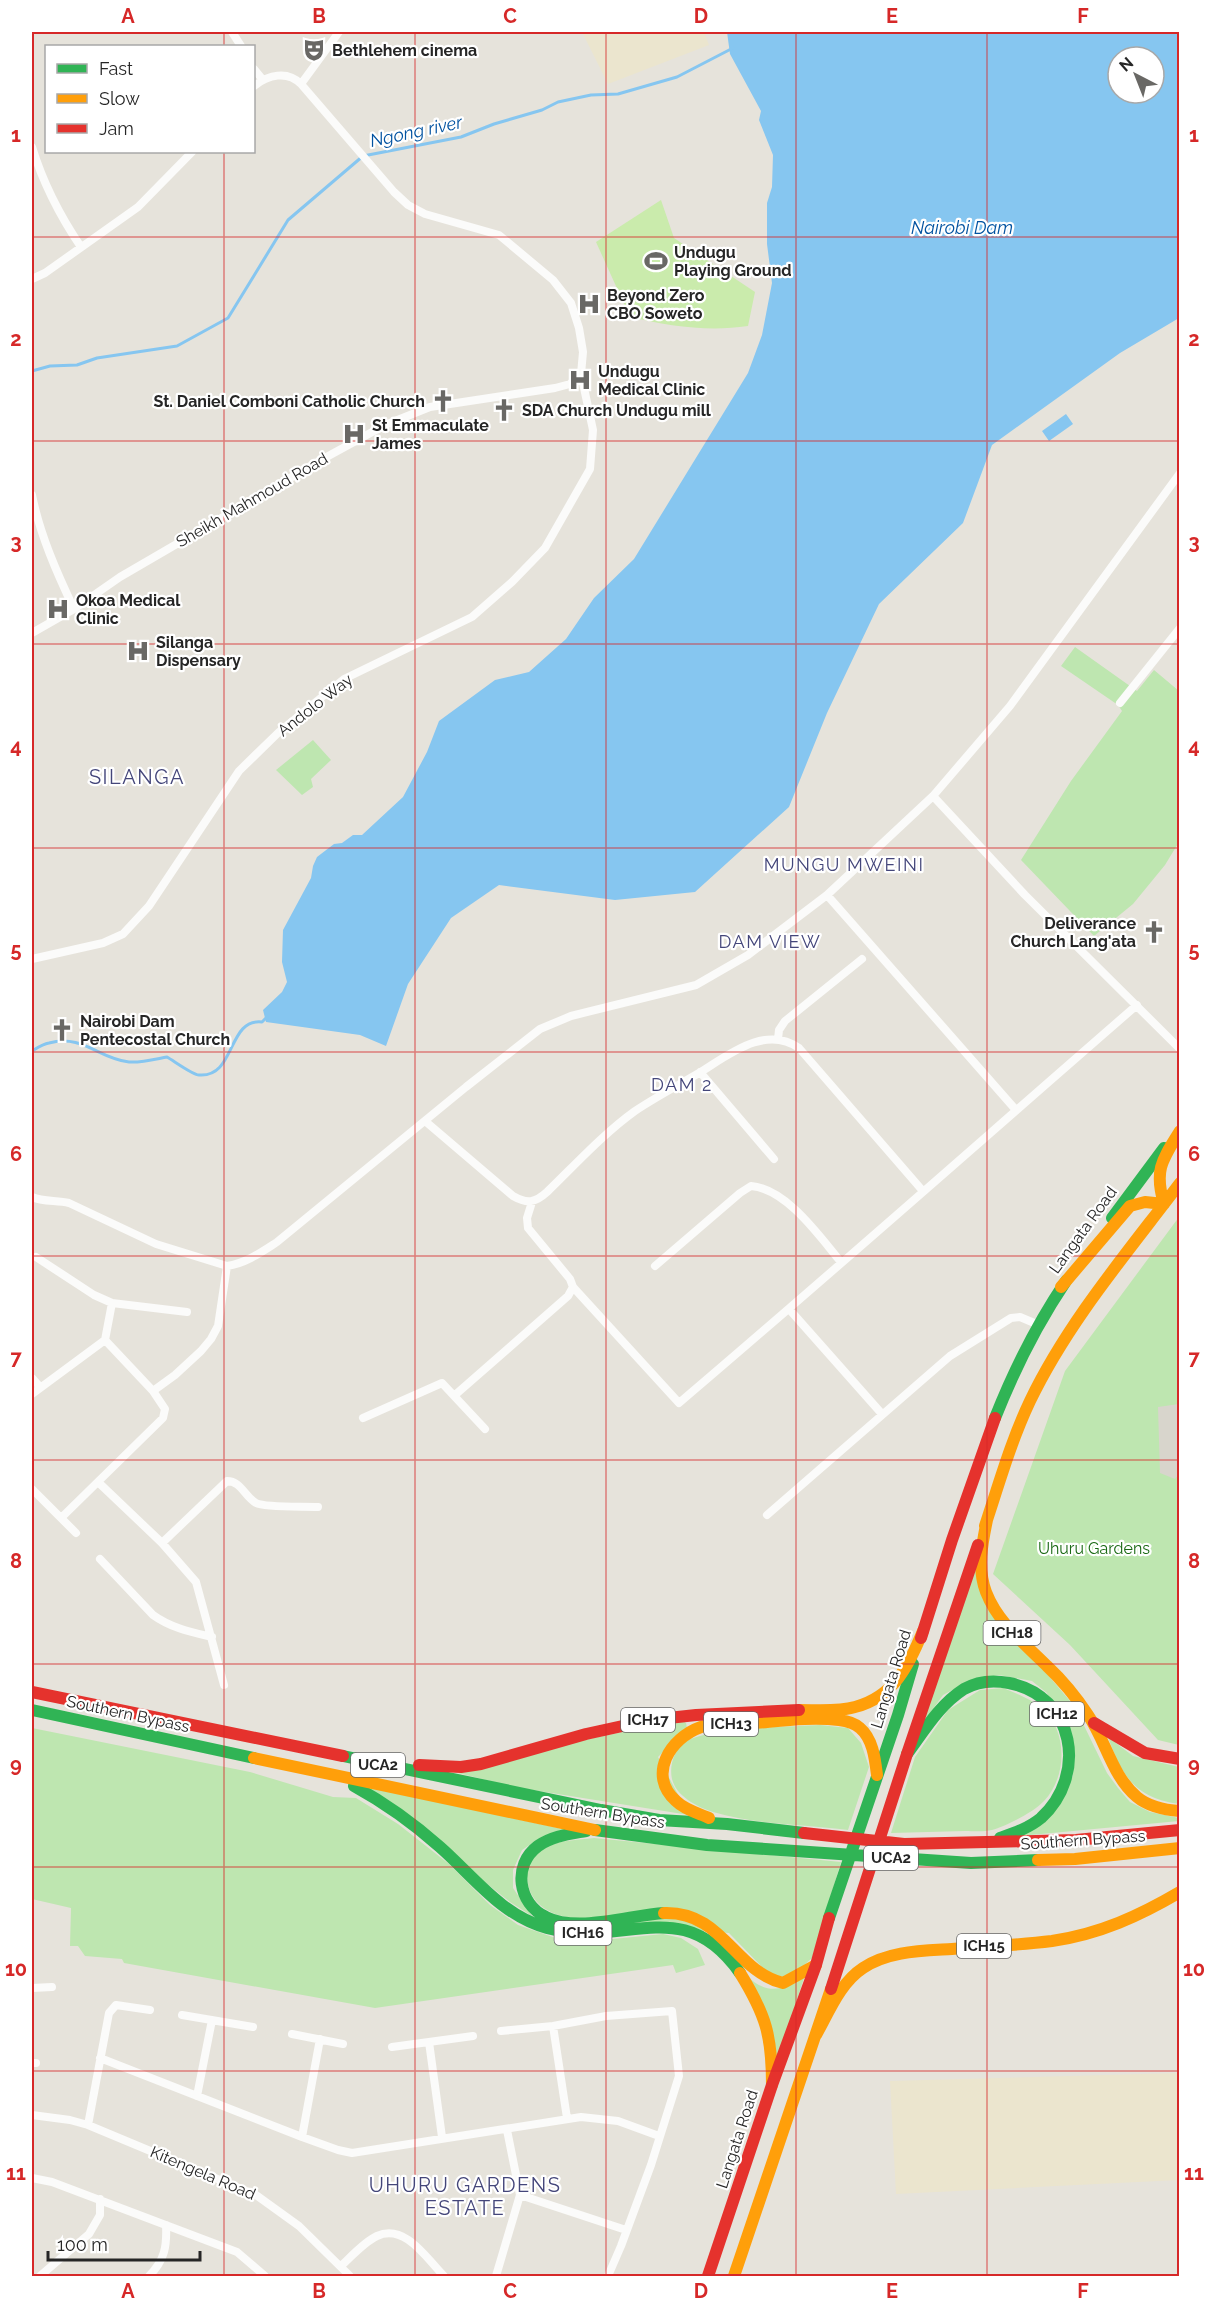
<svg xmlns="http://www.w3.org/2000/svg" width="1211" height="2308" viewBox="0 0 1211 2308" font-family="Raleway,sans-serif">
  <rect width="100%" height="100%" fill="#e6e3db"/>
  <path fill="#ebe5ce" d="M582,32H704L709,45L608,84Z
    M1179,2073V2180L896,2194L890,2081Z"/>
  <path fill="#bee6b0" d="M1075,647L1137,691L1154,670L1179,691V842L1165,865L1133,904L1094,936L1021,860L1071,781L1122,711L1118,705L1061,666Z
    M313,740L331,760L311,779L313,787L302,795L276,770Z
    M1179,1217V1745L1158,1740L1070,1645L993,1574L1065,1371Z
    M975,1565L977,1579L1042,1668L1075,1707L1107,1773L1118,1788L1130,1802L1150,1812L1179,1818V1821L1020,1836L1073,1776L1047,1693L1032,1681L999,1675L971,1680L943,1695L920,1727Z
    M1003,1688C1017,1694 1032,1699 1043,1709C1068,1732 1067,1777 1044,1801C1034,1812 1006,1826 992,1830C984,1832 973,1831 965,1831C940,1832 916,1832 891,1833L915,1757L948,1710L980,1690Z
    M682,1720L686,1723L687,1728L658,1757L689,1815L514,1787L442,1769Z
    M820,1725L848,1728L861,1743L869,1767L848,1830C804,1824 756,1825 713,1812C697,1807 676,1796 672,1779C669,1766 674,1750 685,1742C707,1727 790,1727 820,1725Z
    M32,1728L250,1772L333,1797L356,1798L398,1824L449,1864L490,1905L518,1925L564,1941H593L663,1934L681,1938L698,1949L705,1965L676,1973L673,1965L375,2008L124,1963L122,1959L85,1956L78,1946H70L71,1908L32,1899Z
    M1108,1737L1133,1756L1179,1767V1804C1136,1798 1122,1777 1108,1737Z
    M364,1786L572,1831L540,1838L522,1850L513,1870V1888L532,1916L510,1902Z
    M594,1838L841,1862L812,1958L800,1969L782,1977L768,1973L729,1933L571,1918C564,1916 555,1915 549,1911C524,1899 518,1863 544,1848C558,1840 578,1840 594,1838Z
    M745,1974C766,1995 780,1991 804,1978L777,2061Z"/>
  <path fill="#caebac" d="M661,200L674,238L755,292L748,326C708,332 669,326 630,317L596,242Z"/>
  <path fill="#d8d5cc" d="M1179,1404V1474L1175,1479L1160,1473L1158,1407Z"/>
  <path fill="#86c6f0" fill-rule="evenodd" d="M727,32H1179V318L1120,353L992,445L963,523L879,604L827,713L789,807L695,892L615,900L499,885L451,918L408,984L386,1046L360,1035L266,1022L263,1010L282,992L287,982L282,962L283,930L311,878L313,866L317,857L334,844L342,843L353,835H362L403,797L427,752L439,721L495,680L529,672L566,639L594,598L634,559L748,373L762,335L772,283L767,244V203L772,187L773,155L759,120L761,111L730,54ZM1118,57H1154V93H1118Z
    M1066,414L1073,424L1049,441L1042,431Z"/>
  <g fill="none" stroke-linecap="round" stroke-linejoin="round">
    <path stroke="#86c6f0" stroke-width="3" d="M32,371L50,366L77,365L97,358L177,346L228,318L288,220L363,156L461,137L494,124L542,110L558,102L591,95L618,94L677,77L733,48
      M32,1051C37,1048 43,1044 49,1043C83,1034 99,1059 129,1062C141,1063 156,1059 167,1057C174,1061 193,1075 199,1075C236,1078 227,1018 262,1022L267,1017"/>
    <path stroke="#fbfbfa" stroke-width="8" d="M232,32L241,46
      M254,69L263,80
      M254,86C268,75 287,70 301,84
      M32,147C43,183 60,216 81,247
      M32,279L45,273L138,207L192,152
      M32,495C40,535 57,573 74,609
      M32,633L74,609L120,577L321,460L385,425L430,407L555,388L570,384L581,374L583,352L579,328L571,303L553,280L499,235L425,214L408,205L394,192L301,84L339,32
      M1120,703L1180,628
      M933,796L1025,895L1180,1049
      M827,895L1016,1110
      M32,959L103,943L123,934L149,906L239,771L279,732L344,679L472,617L512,582L545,548L590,469L593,430L581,374
      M778,1039L779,1030L785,1021L862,959
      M700,1072L774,1159
      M425,1121L513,1196C527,1204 535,1203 547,1192C575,1165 603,1134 635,1111C656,1097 677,1086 699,1073C727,1056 765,1024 799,1048L922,1190
      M32,1197C43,1202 57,1200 69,1203L156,1244L227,1266C246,1263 260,1253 277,1242L466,1087L540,1029L571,1016L696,985L748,955L827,895L933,796L1010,706L1180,473
      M36,1257L94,1295L112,1303L187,1312
      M655,1266L740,1193L751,1186C787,1189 820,1237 841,1262
      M573,1287L679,1403C833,1272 984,1138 1137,1005
      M789,1309L882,1414
      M105,1340L112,1303
      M32,1378L40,1387
      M153,1391L175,1375L201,1351L211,1339L218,1326L227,1266
      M32,1394L105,1340L153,1391L165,1409L163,1418L61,1518
      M455,1395L568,1296L573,1287L570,1279L528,1228L527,1218L532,1202
      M363,1418L442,1383L485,1429
      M98,1482L162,1543L196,1582L224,1685
      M32,1489L76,1533
      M767,1515L950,1356L1011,1318L1020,1317L1039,1325
      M162,1543L227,1481C241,1481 245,1497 256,1503C266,1508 305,1506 318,1507
      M100,1559L153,1615C171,1628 191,1632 212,1637
      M32,1988L52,1987
      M182,2015L253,2027
      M553,2026L567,2118
      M501,2031L553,2026L606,2016L672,2011L679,2076L651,2165L621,2246L608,2276
      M292,2034L343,2044
      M429,2042L442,2137
      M392,2047L473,2036
      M100,2058L302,2137L338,2150L352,2153L581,2117L618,2121L659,2136
      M32,2063H36
      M197,2096L212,2020
      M32,2115L70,2120L88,2125L256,2195L299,2226L350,2276
      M88,2125L109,2013L116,2005L150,2010
      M302,2137L320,2039
      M32,2178L52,2182L237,2252L265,2276
      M520,2195L626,2230
      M341,2266C352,2256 364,2242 377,2236C405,2223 427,2259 444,2276
      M40,2276L89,2234L100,2215V2199
      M149,2276C165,2260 167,2246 166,2225
      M496,2276L520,2195L507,2130"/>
    <path stroke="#30b455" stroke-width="12" d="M1112,1218L1164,1148
      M995,1418C1014,1370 1037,1324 1066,1281
      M32,1710L254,1758
      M907,1754C924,1731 939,1705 964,1689C978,1681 994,1680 1009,1683C1075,1696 1088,1775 1041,1818C1029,1828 1014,1833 1000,1838
      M343,1756L601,1810L659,1820L727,1824L804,1833
      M354,1786C385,1803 413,1823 440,1847C473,1876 502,1916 547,1928C625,1949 682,1891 740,1973
      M595,1830L707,1845L971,1863L1038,1860
      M586,1831C570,1834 552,1836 538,1846C512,1865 518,1904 546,1917C578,1933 630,1915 664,1913
      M829,1918L898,1715L913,1664"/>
    <path stroke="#ff9f0a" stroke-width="12" d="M1061,1287L1130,1206L1145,1202L1164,1204C1154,1170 1162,1160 1180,1131
      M987,1520C982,1544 977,1568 986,1592C998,1623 1024,1643 1047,1666C1062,1680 1076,1697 1088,1715C1106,1741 1112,1776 1137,1797C1149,1807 1165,1810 1180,1811
      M985,1526C999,1484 1011,1441 1030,1401C1068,1322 1127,1253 1180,1183
      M799,1710C817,1710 838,1712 855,1707C894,1697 909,1665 923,1631
      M254,1758L595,1830
      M709,1818C698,1813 685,1810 676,1801C647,1775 670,1738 701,1727C713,1723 730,1725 743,1724C774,1722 808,1716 839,1720C847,1721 855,1723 860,1728C873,1739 875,1759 877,1775
      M1038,1860L1075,1859L1180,1848
      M664,1913C723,1911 734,1971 783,1983L816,1965
      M740,1973C766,2015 772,2036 772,2085
      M816,2035C829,2012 840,1983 863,1968C889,1951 921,1951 952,1949C985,1947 1019,1945 1052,1941C1100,1934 1139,1916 1180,1892
      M734,2276L831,1989"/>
    <path stroke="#e5322d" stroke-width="12" d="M921,1638L952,1540L995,1418
      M32,1692L343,1756
      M1094,1723L1145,1753L1180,1759
      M419,1765L461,1767L481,1764L586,1734L650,1720L696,1715L799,1710
      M804,1833L904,1844L1076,1840L1180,1830
      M831,1989L907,1754L978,1545
      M708,2276L772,2085L816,1965L829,1918"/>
  </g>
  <path fill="none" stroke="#d62828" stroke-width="1.5" stroke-opacity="0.55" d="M224,32V46M415,32V2276M606,32V2276M796,32V2276M987,32V2276M224,152V2276M32,237H1180M32,441H1180M32,644H1180M32,848H1180M32,1052H1180M32,1256H1180M32,1460H1180M32,1664H1180M32,1867H1180M32,2071H1180"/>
  <defs>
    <g id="theatre-bare" transform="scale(1.8)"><path d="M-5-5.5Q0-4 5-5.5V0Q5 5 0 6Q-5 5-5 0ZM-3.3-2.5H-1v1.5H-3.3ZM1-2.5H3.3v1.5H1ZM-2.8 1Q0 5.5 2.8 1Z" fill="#696865" stroke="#fff" stroke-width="2.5" paint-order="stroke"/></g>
    <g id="stadium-bare" transform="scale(1.8)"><path d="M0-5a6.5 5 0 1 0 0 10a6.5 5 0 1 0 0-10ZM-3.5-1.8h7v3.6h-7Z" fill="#696865" stroke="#fff" stroke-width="2.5" paint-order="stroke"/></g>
    <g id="hospital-bare" transform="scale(1.8)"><path d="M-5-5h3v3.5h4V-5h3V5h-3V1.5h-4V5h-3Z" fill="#696865" stroke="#fff" stroke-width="2.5" paint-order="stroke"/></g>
    <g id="church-bare" transform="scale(1.8)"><path d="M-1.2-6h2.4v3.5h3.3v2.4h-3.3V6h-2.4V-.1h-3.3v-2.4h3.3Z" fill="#696865" stroke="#fff" stroke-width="2.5" paint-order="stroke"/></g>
  </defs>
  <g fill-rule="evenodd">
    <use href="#theatre-bare" x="314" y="50"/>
    <use href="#stadium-bare" x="656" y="261"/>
    <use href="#hospital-bare" x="589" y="304"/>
    <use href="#hospital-bare" x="580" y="380"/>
    <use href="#church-bare" x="443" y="401"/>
    <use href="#church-bare" x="504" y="410"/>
    <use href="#hospital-bare" x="354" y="434"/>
    <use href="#hospital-bare" x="58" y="609"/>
    <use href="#hospital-bare" x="138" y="651"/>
    <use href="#church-bare" x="1154" y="932"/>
    <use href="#church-bare" x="62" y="1030"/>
  </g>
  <g text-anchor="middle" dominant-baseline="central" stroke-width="4.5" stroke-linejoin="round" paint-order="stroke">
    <g fill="#fff" stroke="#676767" stroke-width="1.5">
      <rect x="983.5" y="1621" width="57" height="24" rx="4.5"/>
      <rect x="1030" y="1702" width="54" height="24" rx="4.5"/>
      <rect x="621" y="1708" width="54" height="24" rx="4.5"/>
      <rect x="704" y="1712" width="54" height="24" rx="4.5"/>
      <rect x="351" y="1753" width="54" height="24" rx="4.5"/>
      <rect x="864" y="1846" width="54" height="24" rx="4.5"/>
      <rect x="554.5" y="1921" width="57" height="24" rx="4.5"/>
      <rect x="957" y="1934" width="54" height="24" rx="4.5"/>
    </g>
    <g font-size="15" font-weight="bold" fill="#262626">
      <text x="1012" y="1633">ICH18</text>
      <text x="1057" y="1714">ICH12</text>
      <text x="648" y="1720">ICH17</text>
      <text x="731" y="1724">ICH13</text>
      <text x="378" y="1765">UCA2</text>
      <text x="891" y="1858">UCA2</text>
      <text x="583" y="1933">ICH16</text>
      <text x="984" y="1946">ICH15</text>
    </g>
    <g font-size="16" font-weight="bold" fill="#262626" stroke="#fff" text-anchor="start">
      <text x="332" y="50">Bethlehem cinema</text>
      <text x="674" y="252">Undugu<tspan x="674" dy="18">Playing Ground</tspan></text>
      <text x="607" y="295">Beyond Zero<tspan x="607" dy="18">CBO Soweto</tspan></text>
      <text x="598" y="371">Undugu<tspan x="598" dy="18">Medical Clinic</tspan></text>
      <text x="425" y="401" text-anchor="end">St. Daniel Comboni Catholic Church</text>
      <text x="522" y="410">SDA Church Undugu mill</text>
      <text x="372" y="425">St Emmaculate<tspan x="372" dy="18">James</tspan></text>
      <text x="76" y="600">Okoa Medical<tspan x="76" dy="18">Clinic</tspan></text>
      <text x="156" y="642">Silanga<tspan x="156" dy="18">Dispensary</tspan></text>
      <text x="1136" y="923" text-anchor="end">Deliverance<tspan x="1136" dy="18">Church Lang'ata</tspan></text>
      <text x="80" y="1021">Nairobi Dam<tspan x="80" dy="18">Pentecostal Church</tspan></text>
    </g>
    <g font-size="16" fill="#262626" stroke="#fff">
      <text transform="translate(252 500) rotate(-30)">Sheikh Mahmoud Road</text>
      <text transform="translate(315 705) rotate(-38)">Andolo Way</text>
      <text transform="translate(1083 1230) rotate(-54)">Langata Road</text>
      <text transform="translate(891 1679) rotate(-73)">Langata Road</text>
      <text transform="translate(128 1714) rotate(12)">Southern Bypass</text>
      <text transform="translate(603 1813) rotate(9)">Southern Bypass</text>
      <text transform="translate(1083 1840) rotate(-4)">Southern Bypass</text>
      <text transform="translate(737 2139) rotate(-72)">Langata Road</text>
      <text transform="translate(203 2173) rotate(23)">Kitengela Road</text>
    </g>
    <g font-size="16" fill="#186812" stroke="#fff">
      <text x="1094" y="1548">Uhuru Gardens</text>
    </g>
    <g font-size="18" font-style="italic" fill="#0152a0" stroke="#fff">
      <text transform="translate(416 131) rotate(-12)">Ngong river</text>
      <text x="962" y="227">Nairobi Dam</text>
    </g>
    <g font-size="18" letter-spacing="1.5" fill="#44467a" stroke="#fff">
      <text x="844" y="864">MUNGU MWEINI</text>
      <text x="770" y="941">DAM VIEW</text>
      <text x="682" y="1084">DAM 2</text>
    </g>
    <g font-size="20" letter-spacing="1.5" fill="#44467a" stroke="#fff">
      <text x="137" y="777">SILANGA</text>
      <text x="465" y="2185">UHURU GARDENS<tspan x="465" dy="23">ESTATE</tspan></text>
    </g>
  </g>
  <rect width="1211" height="2308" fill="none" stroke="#ffffff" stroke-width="66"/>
  <rect x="45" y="45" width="210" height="108" fill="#ffffff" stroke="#a8a8a8" stroke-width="1.5"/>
  <rect x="57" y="64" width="30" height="9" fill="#30b455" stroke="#a8a8a8" stroke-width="1.5"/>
  <text x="99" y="75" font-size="18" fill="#262626">Fast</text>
  <rect x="57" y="94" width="30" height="9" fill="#ff9f0a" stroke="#a8a8a8" stroke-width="1.5"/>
  <text x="99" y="105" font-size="18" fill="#262626">Slow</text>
  <rect x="57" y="124" width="30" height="9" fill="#e5322d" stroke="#a8a8a8" stroke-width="1.5"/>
  <text x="99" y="135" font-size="18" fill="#262626">Jam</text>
  <g transform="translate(1136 75) rotate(318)"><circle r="28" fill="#ffffff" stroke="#a8a8a8" stroke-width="1.5"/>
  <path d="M0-4.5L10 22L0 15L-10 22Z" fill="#696865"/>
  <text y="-9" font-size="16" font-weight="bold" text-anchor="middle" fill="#262626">N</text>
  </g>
  <path d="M48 2251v9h152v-9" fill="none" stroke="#262626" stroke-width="3"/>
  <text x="57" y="2251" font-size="18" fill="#262626" stroke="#ffffff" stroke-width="4.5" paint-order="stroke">100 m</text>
  <rect x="33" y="33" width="1145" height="2242" fill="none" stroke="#d62828" stroke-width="2"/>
  <g font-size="20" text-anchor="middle" font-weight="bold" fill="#d62828">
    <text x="128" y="23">A</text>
    <text x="319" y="23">B</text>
    <text x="510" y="23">C</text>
    <text x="701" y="23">D</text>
    <text x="892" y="23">E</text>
    <text x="1083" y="23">F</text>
    <text x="16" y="142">1</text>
    <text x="1194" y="142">1</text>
    <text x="16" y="346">2</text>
    <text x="1194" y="346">2</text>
    <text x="16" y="549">3</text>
    <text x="1194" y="549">3</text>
    <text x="16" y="753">4</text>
    <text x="1194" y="753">4</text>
    <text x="16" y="957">5</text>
    <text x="1194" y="957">5</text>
    <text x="16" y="1161">6</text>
    <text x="1194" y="1161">6</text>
    <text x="16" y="1365">7</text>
    <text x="1194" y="1365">7</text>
    <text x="16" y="1568">8</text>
    <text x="1194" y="1568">8</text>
    <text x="16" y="1772">9</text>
    <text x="1194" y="1772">9</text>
    <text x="16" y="1976">10</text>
    <text x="1194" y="1976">10</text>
    <text x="16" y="2180">11</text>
    <text x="1194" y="2180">11</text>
    <text x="128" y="2298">A</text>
    <text x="319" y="2298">B</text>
    <text x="510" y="2298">C</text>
    <text x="701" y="2298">D</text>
    <text x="892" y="2298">E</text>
    <text x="1083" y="2298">F</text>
  </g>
</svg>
